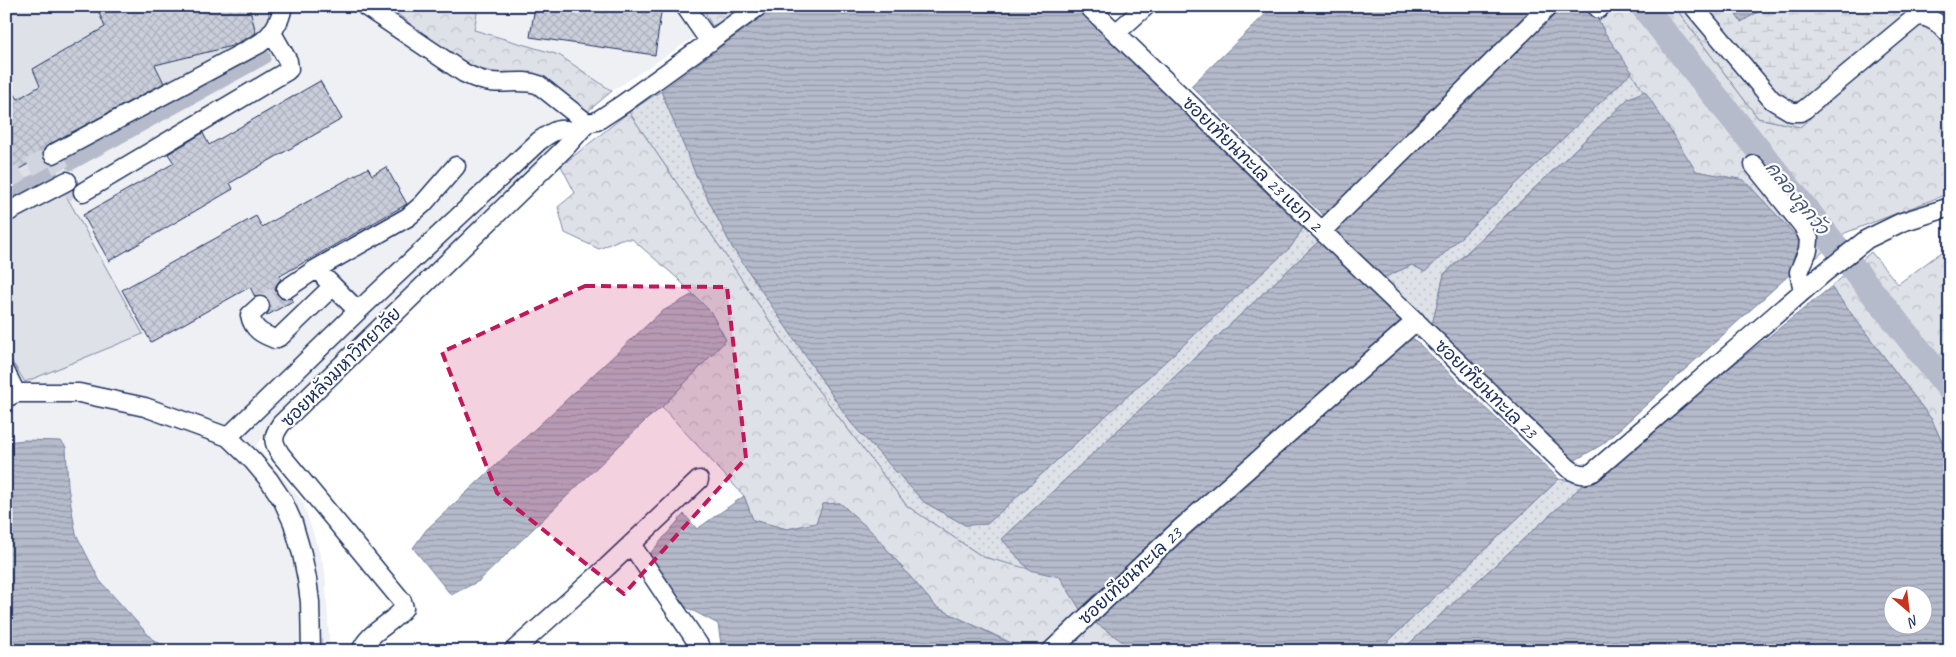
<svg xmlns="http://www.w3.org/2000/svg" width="1956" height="657" viewBox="0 0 1956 657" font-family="Caveat,'Playpen Sans Thai',sans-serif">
  <defs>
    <pattern id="grass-dots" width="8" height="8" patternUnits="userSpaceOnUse" patternTransform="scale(1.25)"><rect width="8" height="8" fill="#dee1e7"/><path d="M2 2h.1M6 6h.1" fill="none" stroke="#bec1c9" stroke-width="1.8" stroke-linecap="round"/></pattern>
    <pattern id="forest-crowns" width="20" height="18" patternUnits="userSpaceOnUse" patternTransform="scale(1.25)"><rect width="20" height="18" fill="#dee1e7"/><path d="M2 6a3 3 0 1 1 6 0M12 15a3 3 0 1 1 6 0" fill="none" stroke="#bec1c9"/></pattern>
    <pattern id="wetland-marsh" width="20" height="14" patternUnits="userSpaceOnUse" patternTransform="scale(1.25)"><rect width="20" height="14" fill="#dee1e7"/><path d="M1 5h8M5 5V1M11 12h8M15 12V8" fill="none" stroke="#bec1c9"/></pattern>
    <pattern id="water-rules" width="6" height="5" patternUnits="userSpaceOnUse" patternTransform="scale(1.25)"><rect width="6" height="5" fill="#b5bbca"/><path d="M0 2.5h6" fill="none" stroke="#9298a7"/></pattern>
    <pattern id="building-cross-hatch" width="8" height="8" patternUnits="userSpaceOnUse" patternTransform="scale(1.25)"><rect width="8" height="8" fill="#caceda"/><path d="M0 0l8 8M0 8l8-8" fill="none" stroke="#adb1be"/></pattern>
  </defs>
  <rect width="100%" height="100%" fill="#fff"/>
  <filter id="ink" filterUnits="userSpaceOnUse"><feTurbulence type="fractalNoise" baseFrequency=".02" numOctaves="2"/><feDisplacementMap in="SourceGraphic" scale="10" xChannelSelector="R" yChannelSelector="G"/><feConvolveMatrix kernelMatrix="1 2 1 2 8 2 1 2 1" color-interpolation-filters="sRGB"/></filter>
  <g filter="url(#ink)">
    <path fill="#eff0f4" d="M6,6H346L485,93L540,92L569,128L256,445L303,502L325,570L330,651H6Z
      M464,6H702L712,26L612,91L559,55L474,30Z"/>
    <path fill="url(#grass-dots)" stroke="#7c88a2" d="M1632,72L1645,91L1629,98L1444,274L1432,325L1383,278L1412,265L1425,272Z
      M661,91L696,175L732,247L851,423L924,502L965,525L987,524L1290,247L1303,228L1319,241L1002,539L1029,570L983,557L907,506L804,372L629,112Z
      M1559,479L1585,483L1401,651H1378Z"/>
    <path fill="url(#forest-crowns)" stroke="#7c88a2" d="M388,6H464L477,13L474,30L559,55L612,91L587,112L528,73L485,74L438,46Z
      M702,6H749L734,17L712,26Z
      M1591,6H1674L1758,118L1800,127L1931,6H1950V193L1845,233L1816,258L1744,180L1696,171L1605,33Z
      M629,112L804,372L907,506L983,557L1060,577L1083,614L1047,651H1021L1022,648L936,607L872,532L840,503L823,504L816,523L787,529L753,520L744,496L662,407L726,340L710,311L676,277L632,239H621L599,249L565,233L558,207L575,193L561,166Z
      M1950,246V460L1932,420L1831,287L1871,252L1898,284Z
      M1093,621L1131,647L1132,651H1067Z"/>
    <path fill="url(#wetland-marsh)" stroke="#7c88a2" d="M1674,6H1730L1741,22L1768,6H1931L1800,127L1758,118Z"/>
    <path fill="#dee1e7" stroke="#7c88a2" d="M6,6H269L267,46L49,165L143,334L25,382L6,352Z"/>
    <path fill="url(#water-rules)" stroke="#77839f" fill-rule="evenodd" d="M776,6H1075L1303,228L1291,247L987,524L965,525L924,502L851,423L732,247L696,175L661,91Z
      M1274,6H1544L1323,215L1191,86Z
      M1562,6H1591L1605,33L1632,72L1425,272L1412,265L1383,278L1333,231Z
      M1730,6H1768L1741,22Z
      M1645,91L1696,171L1744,180L1801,241L1789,275L1603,444L1572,462L1432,325L1444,275L1629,98Z
      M1319,241L1401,321L1083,614L1060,577L1029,570L1002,539Z
      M1831,287L1932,420L1950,460V651H1401L1585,483ZM1894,594H1924V624H1894Z
      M693,294L710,311L726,340L662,407L646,420L479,581L451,595L413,548L426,530L661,312Z
      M1412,337L1559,479L1378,651H1132L1130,647L1093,621Z
      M25,440L61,441L66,447L68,487L76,534L100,581L152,639L173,651H6V442Z
      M744,496L753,520L787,529L816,523L823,504L840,503L872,532L936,607L1022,649L1021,651H722L718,624L684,606L648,556L684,514L697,529Z"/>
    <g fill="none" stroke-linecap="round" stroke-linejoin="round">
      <path stroke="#b5bbca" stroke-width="16" d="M71,162L263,57
        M6,198L50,174"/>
      <path stroke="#b5bbca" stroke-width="26" d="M1643,6L1950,389"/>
    </g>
    <path fill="url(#building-cross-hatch)" stroke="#1b2f5e" d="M96,6H249L256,33L232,46L155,65L164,83L48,145L44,149L43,156L6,176V81L18,99L40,86L33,69L105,27Z
      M535,6H662L655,55L530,37Z
      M320,81L342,119L230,183L233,189L109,261L83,215L174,163L168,154L203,133L209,145Z
      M386,167L407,204L280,276L281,279L277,284L275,289L277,294L282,299L292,298L293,301L266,316L270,309L268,299L263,296L255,297L250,287L151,342L122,290L256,216L262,227L368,168L372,175Z"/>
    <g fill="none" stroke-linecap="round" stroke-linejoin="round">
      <path stroke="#d1d5df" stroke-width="18" stroke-dasharray="18 9" stroke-linecap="butt" d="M6,181L53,154L73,191L77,193L83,192
        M260,306L286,289"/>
      <g stroke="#1b2f5e" stroke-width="21">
        <path id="minor" d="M365,6L464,73C472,77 481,81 491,82C507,84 524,79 539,85L587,123L597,121L623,104L759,6
          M685,6L710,42
          M1088,6L1568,468C1575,473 1584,477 1593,472L1824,273L1867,239L1902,222L1950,207
          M1596,6L1599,9
          M1693,6L1772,100L1792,112H1800L1805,109L1917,16C1931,16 1941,25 1950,35
          M1116,33L1146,6
          M53,154L259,44C272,35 280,23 283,6
          M1754,165L1803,226L1809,239L1808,250L1799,272L1803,291
          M83,192L287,71L289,69L288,61L272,33
          M6,213L67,181
          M1322,231L1549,6
          M324,277L358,311
          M286,289L316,269L408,217L423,204L456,166
          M260,306L250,315C253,330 262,334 275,339L281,336L333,286
          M6,373L16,393
          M6,398L16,393H79L145,407L228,437L253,461L269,480L283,501L293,523L302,554L307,579L310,602L311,651
          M228,437L358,311L539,141C553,131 561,125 577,134
          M631,544L703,651
          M361,651C368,632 392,624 404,608L402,601L281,455C272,441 272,437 281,424L565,148L587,123
          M513,651L607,567L699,480
          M1051,651L1180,529L1416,321"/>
      </g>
      <use href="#minor" stroke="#fff" stroke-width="18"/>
    </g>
  </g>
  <path fill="#c2185b" fill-opacity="0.2" stroke="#c2185b" stroke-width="4" stroke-dasharray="10 6" stroke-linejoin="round" d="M585,286L727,287L746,458L624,594L497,493L442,352Z"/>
  <g text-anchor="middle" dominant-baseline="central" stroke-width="4.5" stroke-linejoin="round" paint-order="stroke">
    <g font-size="18" fill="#1b2f5e" stroke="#fff">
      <text transform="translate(1252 164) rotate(44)">ซอยเทียนทะเล 23 แยก 2</text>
      <text transform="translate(341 367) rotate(-45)">ซอยหลังมหาวิทยาลัย</text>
      <text transform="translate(1486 389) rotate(44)">ซอยเทียนทะเล 23</text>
      <text transform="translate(1130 576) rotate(-43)">ซอยเทียนทะเล 23</text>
    </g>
    <g font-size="19" font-style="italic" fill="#49597e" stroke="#fff">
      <text transform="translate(1797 198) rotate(51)">คลองลูกวัว</text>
    </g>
  </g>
  <rect width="1956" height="657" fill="none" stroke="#fff" stroke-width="25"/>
  <rect x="12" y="12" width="1931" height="632" fill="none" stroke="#1b2f5e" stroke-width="2" filter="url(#ink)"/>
  <g transform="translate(1908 610) rotate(152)"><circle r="24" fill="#ffffff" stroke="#a4acbf"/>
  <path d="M0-4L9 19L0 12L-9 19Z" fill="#c8321e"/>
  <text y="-8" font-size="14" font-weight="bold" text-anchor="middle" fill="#1b2f5e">N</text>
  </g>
</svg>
